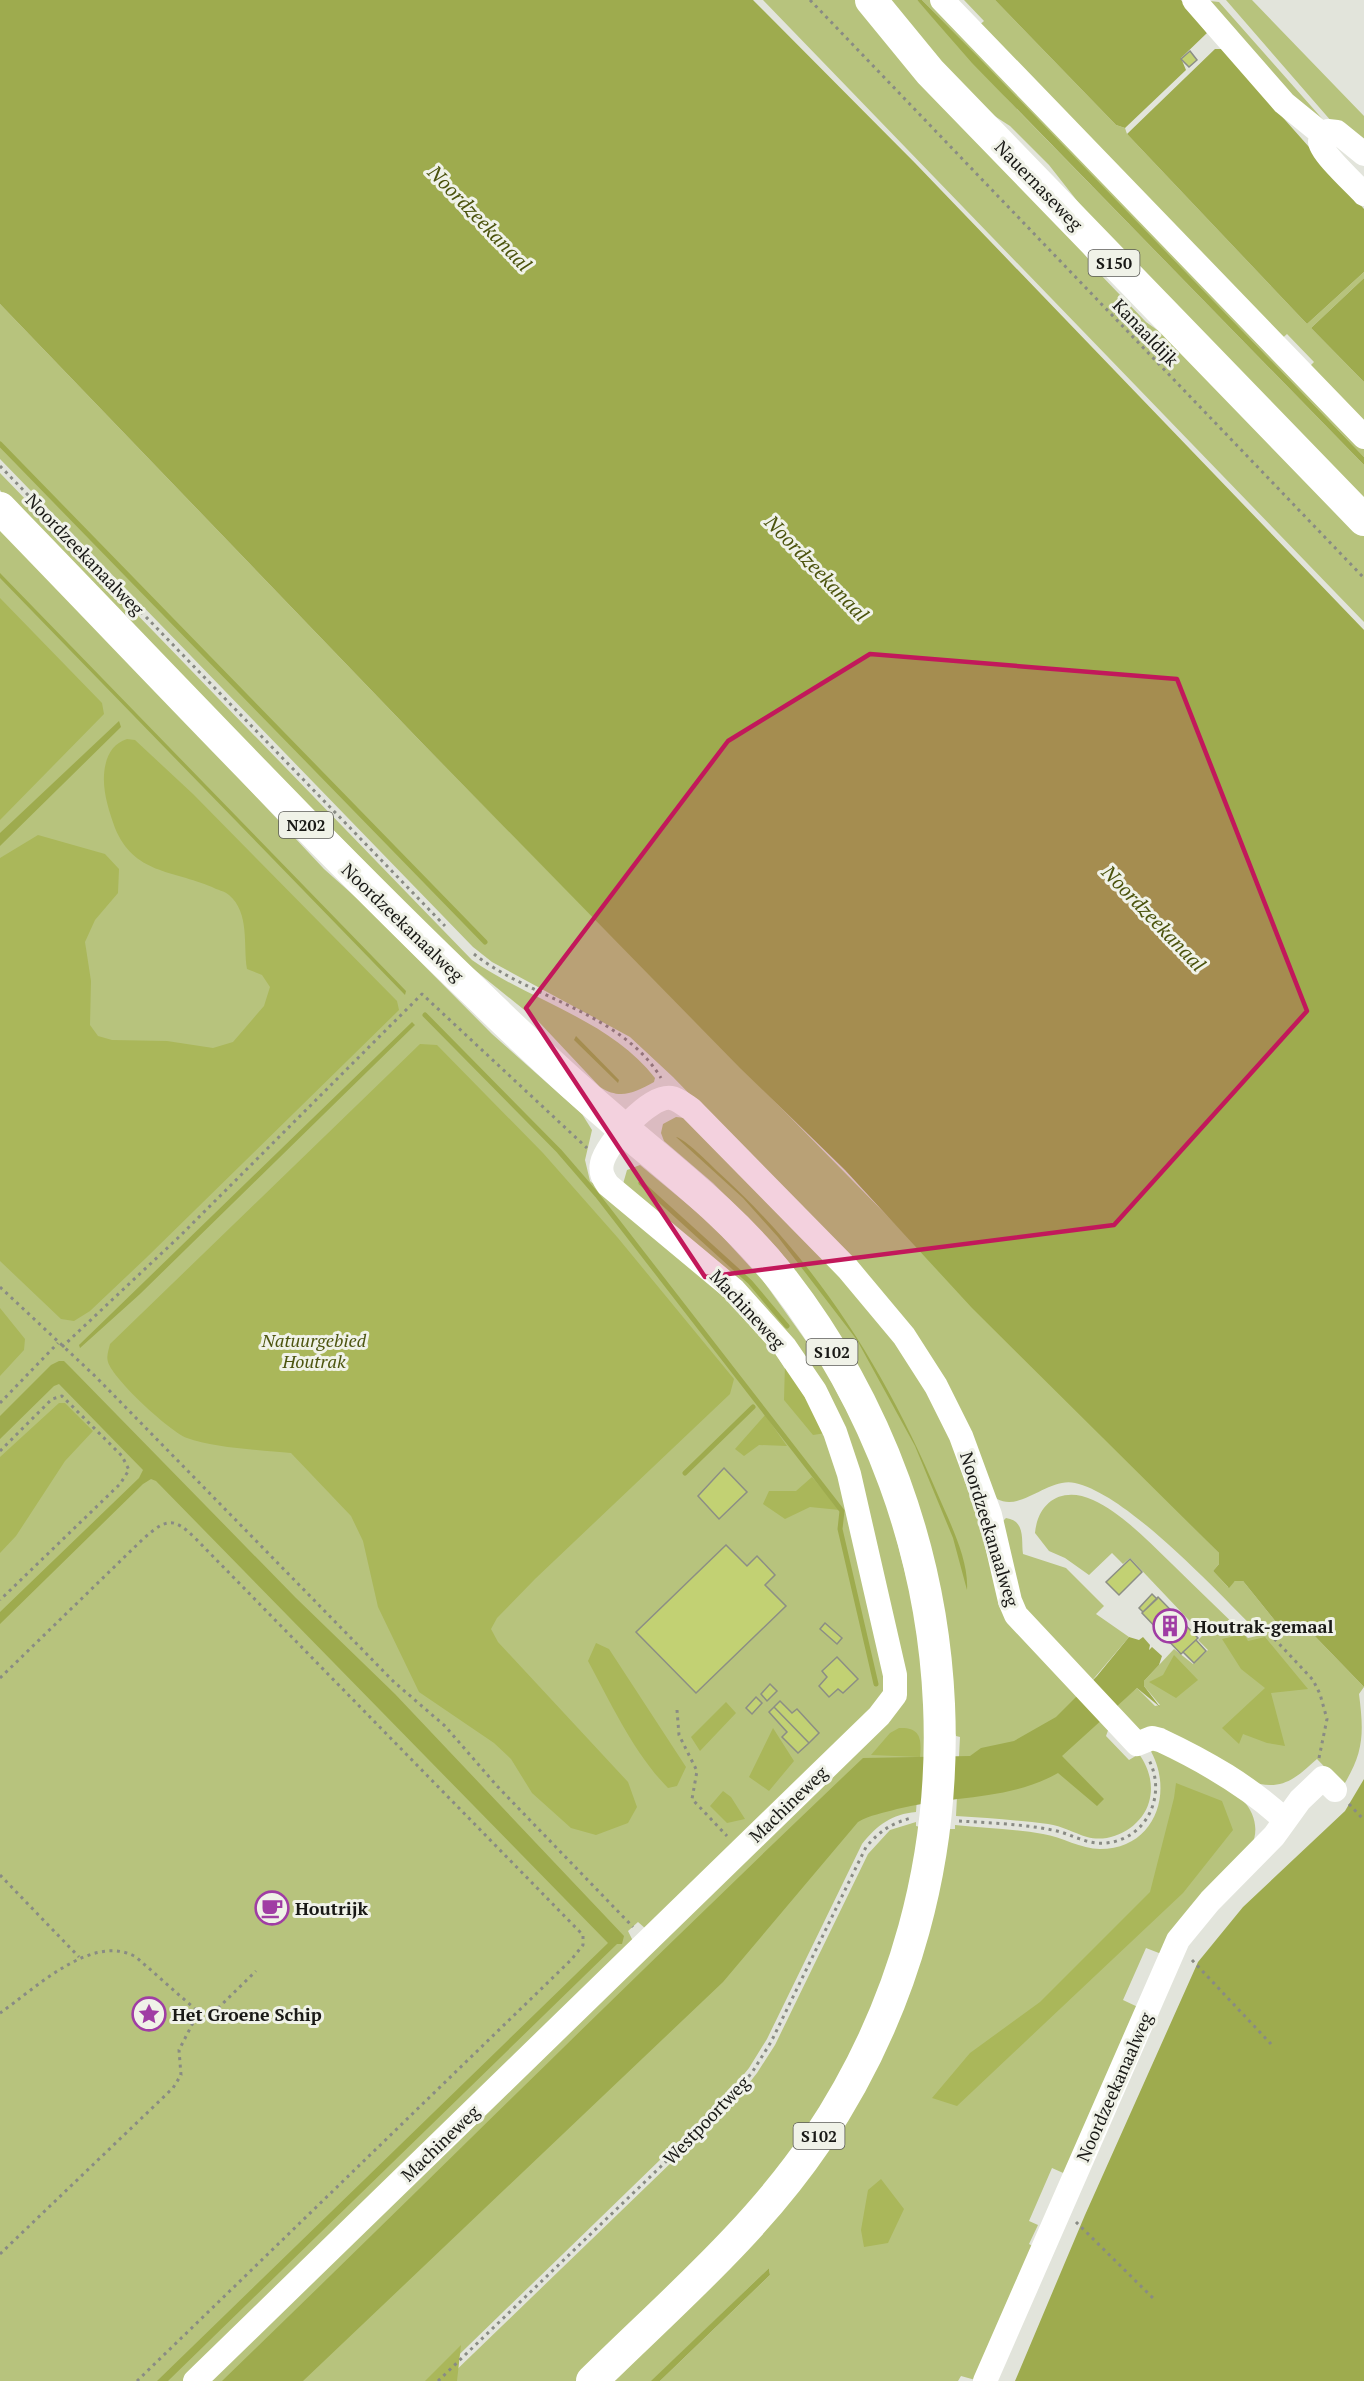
<svg xmlns="http://www.w3.org/2000/svg" width="1364" height="2381" viewBox="0 0 1364 2381" font-family="'PT Serif',serif">
  <rect width="100%" height="100%" fill="#e2e4db"/>
  <path fill="#b7c37d" d="M763,0H859L1060,222L1098,272L1146,322L1177,344L1364,536V622Z
    M886,0H917L1011,103L1364,465V503L1100,230L1049,165L1010,126L979,106Z
    M922,0H936L1364,444V457Z
    M964,0H995L1116,125L1125,128L1127,134L1307,324L1364,272V278L1311,328L1364,382V430L1306,370L1314,362L1287,334L1278,342L976,28L984,21Z
    M1201,0L1219,2L1326,123L1309,118Z
    M1226,0H1252L1364,116V148L1332,122Z
    M0,304L424,745L1219,1553V1564L1213,1571L1228,1587L1235,1581H1243L1280,1627H1306L1364,1687L1359,1694C1364,1733 1364,1753 1343,1786L1317,1759C1299,1775 1286,1789 1260,1784L1142,1732L1114,1707L1137,1688L1155,1706L1160,1705L1144,1686V1681L1174,1649L1193,1664L1208,1650L1198,1640L1203,1635L1130,1558L1123,1564L1112,1553L1089,1575L1065,1558L1049,1551L1035,1533C1038,1501 1063,1486 1093,1500C1123,1514 1148,1541 1172,1564C1197,1589 1223,1613 1248,1638L1261,1635C1219,1594 1129,1495 1075,1483C1048,1477 1022,1512 997,1499L857,1267L673,1077L630,1037L492,962L473,947L0,459Z
    M0,473L472,960C532,1002 609,1019 655,1078L654,1082C634,1093 620,1100 600,1087L538,1021L460,958L12,506L0,490Z
    M0,523L324,869L360,901L492,1034L582,1114L592,1130L585,1160L590,1181L646,1225L762,1332L831,1442L882,1652L885,1696L646,1929L638,1922L628,1931L633,1941L184,2381H0Z
    M676,1117L685,1118L857,1293L909,1358L965,1467L994,1576L1110,1725L1106,1736L1129,1760L1139,1754C1149,1768 1154,1785 1149,1802C1142,1827 1112,1844 1087,1837C1074,1833 1062,1826 1048,1824C1017,1820 987,1818 956,1816L960,1737L956,1736L952,1726L850,1355L814,1296L778,1249L713,1183L664,1141L661,1133L663,1124Z
    M640,1165L710,1223L764,1282L821,1362L880,1474L923,1643L925,1757H920L916,1812C892,1814 877,1825 862,1844L767,2039L749,2068L728,2094L432,2381H205L891,1715L843,1426L623,1184L627,1170Z
    M1006,1518C1026,1521 1021,1540 1023,1554L1066,1568L1104,1606L1096,1614L1129,1637L1090,1683L1022,1609L1002,1522Z
    M1149,1748C1187,1765 1276,1793 1251,1848L1164,1955L1146,1948L1123,2000L1140,2008L1070,2176L1052,2168L1029,2221L1038,2225L1029,2244L1036,2248L979,2381L961,2376L958,2381H660L770,2275L769,2268L652,2381H604L825,2145L949,1829H955V1825C984,1828 1014,1829 1043,1834C1062,1837 1081,1849 1100,1849C1156,1849 1175,1790 1149,1748Z
    M916,1822V1826L920,1827L917,1866L870,2024L787,2167L686,2276L576,2381H445L735,2101L757,2073L775,2045L868,1854L890,1830Z"/>
  <path fill="#aab75a" d="M0,598L102,703L104,714L0,820Z
    M127,739L135,740L193,794L397,1001L399,1010L146,1258L90,1311L74,1321L61,1319L0,1261V858L38,835L105,854L119,869L118,893L95,920L85,942L91,981L90,1025L98,1036L112,1040L167,1041L213,1048L233,1042L264,1006L270,987L262,975L247,969C243,945 250,913 229,895C225,891 217,890 212,887C172,870 134,874 115,828C109,811 103,793 104,775C105,759 111,744 127,739Z
    M420,1044L437,1045L543,1153L618,1238L734,1379L730,1394L535,1579L497,1618L491,1629L498,1642L628,1782L637,1807L628,1823L596,1835L571,1828L532,1793L511,1759L494,1743L419,1692L378,1607L363,1541L351,1516L291,1453C262,1450 213,1448 187,1438C169,1431 113,1379 108,1362C106,1356 109,1349 110,1344Z
    M0,1308L25,1339L24,1350L0,1376Z
    M785,1363L826,1433L813,1435L784,1400Z
    M59,1403H65L93,1431L65,1461L16,1536L0,1553V1457Z
    M765,1415L787,1446L759,1445L744,1456L735,1449Z
    M812,1477L840,1510L810,1507L785,1519L763,1504L769,1491H796Z
    M1244,1634L1248,1641L1265,1637L1308,1689L1271,1693L1285,1746L1267,1743L1243,1734L1239,1744L1222,1728L1265,1688L1241,1669L1222,1639Z
    M596,1643L609,1649L686,1767L677,1786L668,1788C633,1752 612,1705 588,1661Z
    M1174,1655L1198,1680L1176,1698L1149,1682L1163,1675Z
    M726,1702L736,1713L700,1751L691,1737Z
    M773,1728L794,1761L769,1791L749,1777Z
    M899,1728C920,1727 922,1738 920,1757L871,1755L890,1733Z
    M1176,1783L1222,1801L1233,1830L1183,1893L957,2106L932,2098L970,2053L1040,2002L1150,1892L1174,1798Z
    M723,1791L731,1797L745,1819L727,1823L710,1806Z
    M881,2179L904,2209L888,2243L864,2247L861,2230L868,2190Z
    M461,2345L457,2381H425Z"/>
  <path fill="#9eab4e" d="M0,0H753L915,163L1364,630V1687L1306,1627H1280L1243,1581H1235L1229,1588L1213,1571L1219,1564V1553L972,1308L845,1170L740,1068L424,745L0,304Z
    M917,0H922L979,58L1364,457V465L972,63Z
    M995,0H1181L1207,33L1181,58L1186,70L1125,128L1116,125Z
    M1215,49H1222L1364,209V272L1307,324L1127,134Z
    M1364,278V382L1311,328Z
    M0,573L406,991L405,995L0,578Z
    M119,721L121,727L0,846V833Z
    M412,1022L415,1025L140,1294L80,1348L79,1345Z
    M576,1036L619,1080L618,1083L574,1040Z
    M676,1137C685,1139 709,1163 717,1171C817,1261 887,1373 938,1495C950,1523 969,1560 967,1590L953,1538L915,1446L857,1340L778,1237L743,1198Z
    M59,1361H64L72,1369L295,1597L395,1694L624,1936L622,1944H617L168,2381H157L608,1943L156,1481L151,1479L143,1484L0,1624V1612L139,1478L143,1470L59,1384L54,1386L0,1439V1416L51,1365Z
    M1129,1637L1139,1640L1143,1637L1150,1645L1149,1650L1152,1647L1162,1656L1159,1665L1144,1681V1686L1160,1707L1137,1688L1062,1756L1104,1799L1097,1806L1058,1773C1009,1801 951,1795 897,1809C883,1813 870,1815 858,1822L723,1982L303,2381H222C436,2174 647,1963 863,1758L970,1756L981,1748L1014,1741L1056,1717L1097,1676Z
    M1364,1779V2381H1015L1085,2215L1198,1962L1243,1907L1345,1811Z
    M769,2268L770,2275L660,2381H651Z"/>
  <g fill="none" stroke-linecap="round" stroke-linejoin="round">
    <path stroke="#9eab4e" stroke-width="5" d="M0,444L485,942
      M425,1015L559,1151L597,1195L842,1511L840,1529L876,1684
      M641,1183L750,1282L787,1326
      M685,1473L753,1407"/>
  </g>
  <path fill="#c2d173" stroke="#8c8e85" stroke-width="1.5" d="M1190,51L1197,60L1189,67L1181,59Z
    M724,1468L747,1492L719,1519L698,1496Z
    M726,1545L747,1566L757,1556L775,1575L765,1585L786,1606L696,1693L636,1632Z
    M1130,1559L1142,1572L1119,1595L1106,1582Z
    M1152,1594L1157,1599L1143,1612L1139,1608Z
    M1158,1597L1198,1638L1181,1654L1142,1613Z
    M825,1623L842,1638L837,1644L820,1629Z
    M1196,1640L1206,1651L1194,1663L1183,1652Z
    M837,1657L858,1679L843,1693L838,1689L829,1697L819,1686L827,1677L822,1671Z
    M770,1684L777,1691L767,1701L761,1694Z
    M756,1697L762,1703L752,1714L746,1708Z
    M780,1701L792,1713L797,1709L819,1733L809,1743L774,1707Z
    M774,1707L809,1743L798,1753L782,1737L787,1732L769,1712Z
    M271,1894L286,1909L272,1922L258,1907Z"/>
  <g fill="none" stroke-linecap="round" stroke-linejoin="round">
    <path stroke="#898b84" stroke-width="3" stroke-dasharray="3 4.5" stroke-linecap="butt" d="M810,0L1364,578
      M0,466L445,926
      M474,954C531,999 621,1012 661,1078
      M0,1287L96,1377L394,1682L445,1726L497,1786L633,1927
      M62,1347L180,1236L422,994L587,1148
      M0,1403L58,1343
      M0,1451L52,1399L62,1396L122,1456L129,1470L120,1484L0,1600
      M1247,1630L1269,1633L1313,1680L1320,1694L1327,1719L1319,1758
      M0,1678L144,1538C167,1518 174,1517 196,1539L583,1935V1945L571,1960L137,2381
      M677,1710L679,1735L697,1771L692,1799L727,1836
      M1349,1804L1364,1820
      M959,1821C991,1823 1025,1824 1057,1831C1073,1835 1088,1845 1106,1843C1147,1839 1167,1795 1149,1760
      M0,1875L79,1957
      M1192,1960L1271,2044
      M0,2013C35,1989 92,1932 136,1957L203,2016H210L256,1971
      M1076,2222L1156,2301
      M0,2254L173,2088L181,2075L179,2050L198,2013
      M438,2381L732,2098L753,2071L771,2042L866,1847C880,1831 890,1824 911,1818"/>
    <path stroke="#fff" stroke-width="24" d="M942,0L1364,437
      M1194,0L1284,103L1322,134
      M1364,154L1337,132L1328,131C1324,133 1320,136 1320,142C1320,152 1356,185 1364,194
      M195,2381L879,1716L895,1695V1675L849,1474L835,1432L815,1391L785,1347L734,1290L608,1185C603,1178 600,1172 602,1163C606,1144 649,1095 671,1098C678,1099 685,1105 691,1109L848,1269L904,1336L936,1386L961,1436L990,1515L1010,1601L1016,1615L1137,1744L1152,1738L1160,1740C1207,1762 1248,1786 1285,1820
      M985,2381L1178,1940L1210,1901L1274,1836L1300,1800L1323,1778L1335,1790"/>
    <path stroke="#fff" stroke-width="32" d="M871,0L930,72L1364,520
      M0,508C159,672 315,839 480,997C525,1041 571,1084 619,1125C676,1174 735,1219 782,1279C976,1529 995,1876 817,2140C755,2232 670,2304 592,2381"/>
  </g>
  <path fill="#c2185b" fill-opacity="0.2" stroke="#c2185b" stroke-width="4.5" stroke-linejoin="round" d="M870,654L1177,679L1307,1011L1114,1225L705,1277L526,1008L728,741Z"/>
  <defs>
    <g id="building-ring" transform="scale(1.725)"><circle r="9.5" fill="#f0f2e8" stroke="#a03da4" stroke-width="1.5"/><path d="M-4-6H4V6H1V3H-1V6H-4ZM-2.5-4.3h1.7v1.8h-1.7ZM.8-4.3h1.7v1.8H.8ZM-2.5-1h1.7V.8h-1.7ZM.8-1h1.7V.8H.8Z" fill="#a03da4"/></g>
    <g id="cafe-ring" transform="scale(1.725)"><circle r="9.5" fill="#f0f2e8" stroke="#a03da4" stroke-width="1.5"/><path d="M-5.5-4.5H6V0H3Q3 3.5 0 3.5H-2.5Q-5.5 3.5-5.5 0ZM3-3.2v2h1.7v-2ZM-6 4.5H4V6H-6Z" fill="#a03da4"/></g>
    <g id="sight-ring" transform="scale(1.725)"><circle r="9.5" fill="#f0f2e8" stroke="#a03da4" stroke-width="1.5"/><path d="M0-6L1.8-2.2L6-1.7L2.9 1.2L3.7 5.4L0 3.3L-3.7 5.4L-2.9 1.2L-6-1.7L-1.8-2.2Z" fill="#a03da4"/></g>
  </defs>
  <g fill-rule="evenodd">
    <use href="#building-ring" x="1170" y="1626"/>
    <use href="#cafe-ring" x="272" y="1908"/>
    <use href="#sight-ring" x="149" y="2014"/>
  </g>
  <g text-anchor="middle" dominant-baseline="central" stroke-width="6" stroke-linejoin="round" paint-order="stroke">
    <g fill="#f0f2e8" stroke="#5a5a55" stroke-width="1.5">
      <rect x="1088.5" y="250" width="51" height="26" rx="4.5"/>
      <rect x="279" y="812" width="54" height="26" rx="4.5"/>
      <rect x="806.5" y="1339" width="51" height="26" rx="4.5"/>
      <rect x="793.5" y="2123" width="51" height="26" rx="4.5"/>
    </g>
    <g font-size="16" font-weight="bold" fill="#191916">
      <text x="1114" y="263">S150</text>
      <text x="306" y="825">N202</text>
      <text x="832" y="1352">S102</text>
      <text x="819" y="2136">S102</text>
    </g>
    <g font-size="18" fill="#191916" stroke="#f0f2e8">
      <text transform="translate(1039 185) rotate(46)">Nauernaseweg</text>
      <text transform="translate(1146 332) rotate(46)">Kanaaldijk</text>
      <text transform="translate(85 554) rotate(46)">Noordzeekanaalweg</text>
      <text transform="translate(403 922) rotate(44)">Noordzeekanaalweg</text>
      <text transform="translate(748 1309) rotate(47)">Machineweg</text>
      <text transform="translate(990 1529) rotate(73)">Noordzeekanaalweg</text>
      <text transform="translate(788 1804) rotate(-44)">Machineweg</text>
      <text transform="translate(1114 2087) rotate(-66)">Noordzeekanaalweg</text>
      <text transform="translate(706 2120) rotate(-46)">Westpoortweg</text>
      <text transform="translate(440 2143) rotate(-44)">Machineweg</text>
    </g>
    <g font-size="18" font-style="italic" fill="#4d5510" stroke="#f0f2e8">
      <text x="314" y="1340">Natuurgebied<tspan x="314" dy="21">Houtrak</tspan></text>
    </g>
    <g font-size="18" font-weight="bold" fill="#191916" stroke="#f0f2e8" text-anchor="start">
      <text x="1193" y="1626">Houtrak-gemaal</text>
      <text x="295" y="1908">Houtrijk</text>
      <text x="172" y="2014">Het Groene Schip</text>
    </g>
    <g font-size="20" font-style="italic" fill="#4b530d" stroke="#f0f2e8">
      <text transform="translate(480 218) rotate(46)">Noordzeekanaal</text>
      <text transform="translate(817 568) rotate(46)">Noordzeekanaal</text>
      <text transform="translate(1154 918) rotate(46)">Noordzeekanaal</text>
    </g>
  </g>
</svg>
